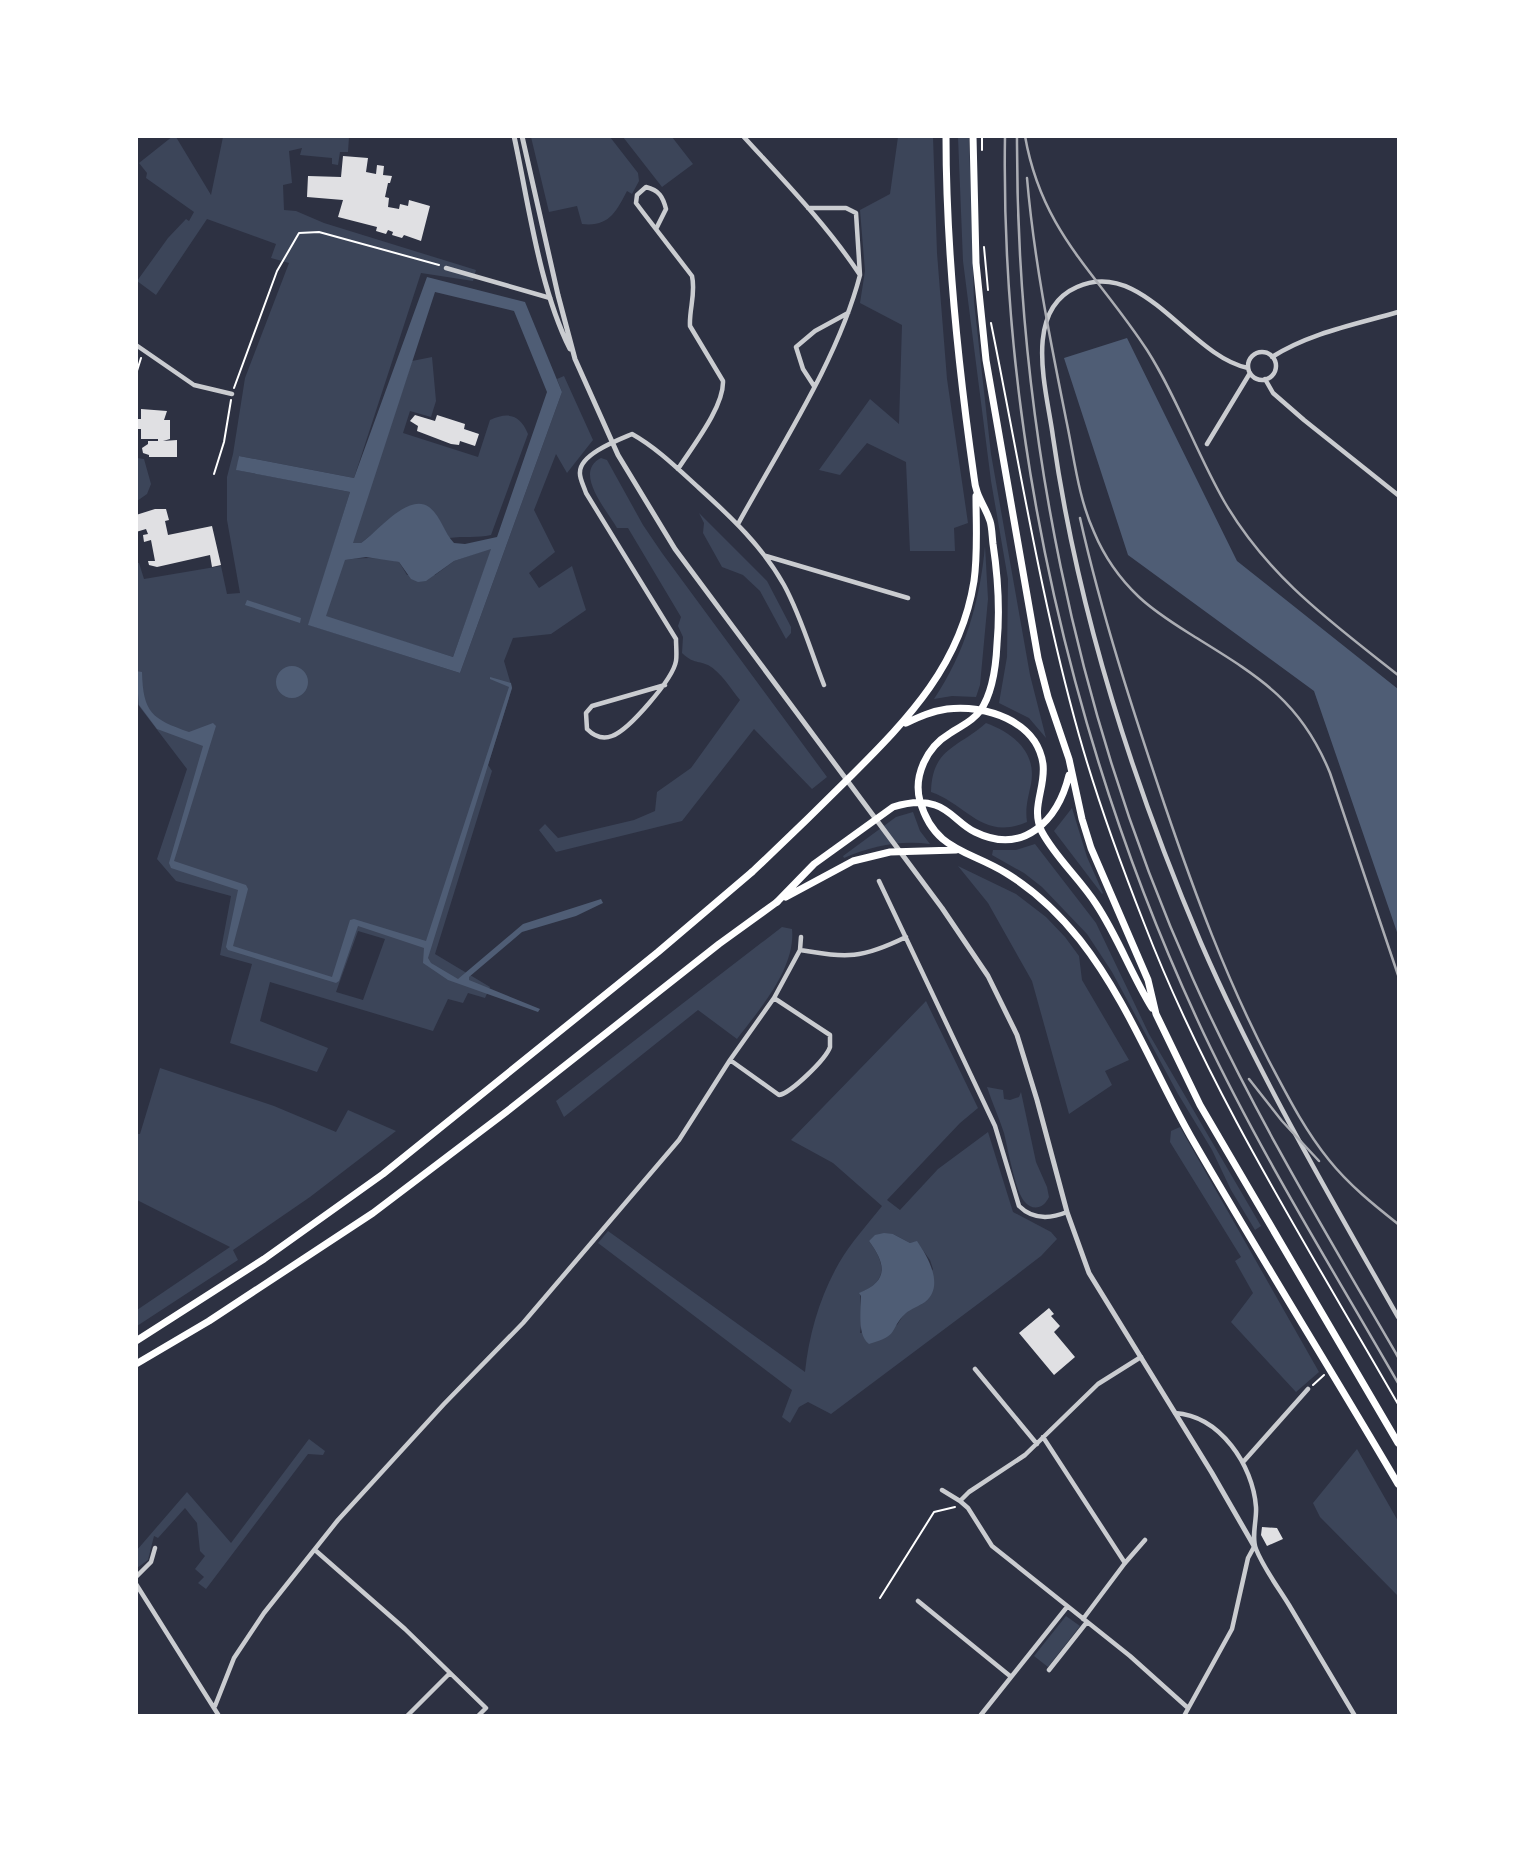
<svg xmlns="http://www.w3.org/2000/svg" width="1535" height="1852" viewBox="0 0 1535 1852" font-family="Cabin,sans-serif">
  <rect width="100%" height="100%" fill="#2d3142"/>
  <path fill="#3c4559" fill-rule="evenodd" d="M173,136L176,137L211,195L223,137H349L348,152H340L338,165L332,164V158L300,155L302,148L289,151L292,183L283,185L284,210L296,211L324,223L476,270L473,281L421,273L354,478L239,456L237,470L350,492L309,625L460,673L562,392L557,379L564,376L593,440L567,473L556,454L534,510L555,552L529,573L539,588L572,566L586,610L551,634L513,638L504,661L512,688L488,765L492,771L435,954L490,987L485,998L468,993L463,1003L448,999L433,1031L270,982L260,1021L328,1048L317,1072L230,1043L252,964L220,955L231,896L176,881L157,859L187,769L136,702L137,563H139L144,579L221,566L227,594L240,593L227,520V477L233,454L245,378L289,263L271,258L276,244L207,219L156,295L137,281L168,238L186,219L189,221L194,212L146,178L147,173L139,163ZM358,931L385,939L363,1000L336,992Z
    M531,137H610L638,173L639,181L632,194L627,191C616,212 609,227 582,224L577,206L549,212Z
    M623,137H672L693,164L662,187Z
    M898,137H933L937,253L947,379L968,523L954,528L955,551H910L906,462L867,443L840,475L819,470L870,399L899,424L902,325L860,303L865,271L860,210L890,194Z
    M958,137H969L974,302L991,454L1030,675L1046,738L1029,718L999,703L1007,657L1008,579L991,481L963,261Z
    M432,357L436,401L431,417L410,411L403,433L478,457L490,420C508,412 520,414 528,434L491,535C477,538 464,536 449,538L438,518L390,520L361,543H352L412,361Z
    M137,458L144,459L151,484L147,494L137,501Z
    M601,458L607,460L643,525L662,553L827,777L812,789L754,729L682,821L556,852L539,830L545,824L558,838L634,820L655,811L657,792L691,768L740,700C731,689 721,672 708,665C696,660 694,664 682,653L683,637L678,626L681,617L628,528H617C606,509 573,472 601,458Z
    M699,513L767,581L791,627V633L786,639L760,591L743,575L722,567L703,533L704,523Z
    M985,546L988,599L980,685L976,697L952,696L934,699C965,653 980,601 985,546Z
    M492,548L453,657L325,617L344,560C363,557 381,557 399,562L407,575H435L454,561Z
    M986,723C1013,733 1037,752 1031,784C1028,798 1025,808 1027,822C982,841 968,805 931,792C932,748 958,748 986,723Z
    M1072,808L1087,857L1103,893L1102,894L1054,831Z
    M913,812L920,831L930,844C900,840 872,846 844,858L843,856L896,817Z
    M1035,844L1096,923L1149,1034L1261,1226L1255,1230L1231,1190L1212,1150L1178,1094L1112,972L1087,934L1042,887L1024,873L992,855L993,850H1016Z
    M958,866L1016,894L1046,917L1065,937L1079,956L1082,980L1129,1060L1105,1071L1112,1085L1069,1114L1032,981L988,903Z
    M782,927L792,929C796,968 759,1010 737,1039L698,1010L564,1117L556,1101Z
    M926,1001L978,1108L960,1123L887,1200L900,1210L938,1169L988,1132L1013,1212L1051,1232L1057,1239L1041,1256L998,1289L831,1414L808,1402L799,1407L790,1423L782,1417L792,1390L598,1243L608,1231L805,1372C809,1334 820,1296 839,1263C851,1242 868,1224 882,1206L833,1163L791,1140ZM893,1234L910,1243L917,1242L930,1260L933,1269L897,1325L860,1333L862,1320L860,1293C888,1281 886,1264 869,1241Z
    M160,1068L274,1106L336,1132L348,1110L396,1131L310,1197L233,1250L238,1260L137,1326V1310L230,1247L137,1200V1134H140Z
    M987,1087L1003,1090L1004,1099L1010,1100L1019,1097L1021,1092L1036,1162L1047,1187L1049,1197C1044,1208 1033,1212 1024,1201C1015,1190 1008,1149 1004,1133C999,1118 992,1102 987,1087Z
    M1180,1127L1319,1372L1296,1392L1231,1322L1253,1293L1235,1261L1241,1257L1170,1142L1171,1131Z
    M309,1439L325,1451L323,1455L308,1454L206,1589L198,1583L204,1577L195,1569L205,1556L200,1551L197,1523L185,1508L158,1538L154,1536L148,1560L137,1568V1550L187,1492L231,1543Z
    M1357,1449L1398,1521V1596L1320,1517L1313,1503Z
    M1066,1616L1080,1626L1048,1667L1034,1656Z"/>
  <path fill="#4f5d75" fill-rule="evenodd" d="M427,277L525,302L562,392L460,673L308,625L350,492L236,470L239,456L354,478ZM435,292L514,311L547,392L497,537L465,544L454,543C444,533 441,516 429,507C408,492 378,532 361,543H353ZM491,549L453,657L326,616L345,560L366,557L399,562L411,579L418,582L426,581L454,561Z
    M1127,338L1237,561L1398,689V935L1314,691L1128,555L1064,358Z
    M247,600L301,618L300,623L245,605Z
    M276 682a16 16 0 1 1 32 0a16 16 0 1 1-32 0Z
    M136,671L142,672C143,713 152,719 189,732L213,723L216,726L174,861L246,885L248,889L233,946L332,977L350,920L354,919L426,941L509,687L490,679V677L511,683L512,688L428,958L431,963L458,979L523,924L601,899L603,903L576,916L522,932L469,977V980L540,1009L538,1012L448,980L423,963L424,948L358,926L339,981L336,983L228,950L226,947L238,890L171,868L169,863L203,746L157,729L139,705Z
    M884,1233L893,1234L910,1243L917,1241C928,1257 945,1286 925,1302C919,1306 911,1309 906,1313C888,1330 901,1335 869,1344C857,1335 861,1311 861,1296L859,1293C889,1281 886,1264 869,1241L875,1235Z"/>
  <path fill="#e0e0e3" d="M343,156L368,158L366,172L376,174L377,165L384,166L383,175L392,176L390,183H388L385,197L389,198L388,207L399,209L400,204L408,206L409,200L430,206L421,241L404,235L402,238L392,235L393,232L388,230L386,234L376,231L377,227L338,217L343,200L307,197L308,176L341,177Z
    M141,409L167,411L164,420H170V439L163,441L177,440V457H149V455L143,453L142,448L148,444V441H158V439H141V429H136V419H141Z
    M415,415L435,421L437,415L465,424L464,429L479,434L475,446L460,441L459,445L451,444L417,431L418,426L410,421Z
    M155,509H166L169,520L165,521L168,535L212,526L221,565L212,567L210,555L157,567L149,565L148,561H155L151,540L144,542L143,535L148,534L146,529L136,532V515Z
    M1049,1308L1054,1314L1051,1316L1060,1326L1054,1332L1075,1357L1054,1375L1019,1333Z
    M1262,1527L1277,1528L1283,1539L1267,1546L1261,1535Z"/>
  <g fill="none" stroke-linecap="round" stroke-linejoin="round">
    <path stroke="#fff" stroke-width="2" d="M982,136V150
      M984,247L988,290
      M991,323C1019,461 1041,600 1079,735C1097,799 1120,862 1144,923C1209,1092 1308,1247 1398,1404
      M136,374L141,358
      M234,388L277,271L299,233L319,232L439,265
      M214,474L224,442L231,400
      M1313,1385L1324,1375
      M880,1598L934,1512L955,1507"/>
    <path stroke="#caccd0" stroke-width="4.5" d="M808,208H846L856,213L860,275
      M656,229L666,209C663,197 659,190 646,187L637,195L636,203L642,211L692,276C696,294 689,309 690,326L723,381C724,407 692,447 678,469
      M446,268L550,298
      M136,345L194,385L232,394
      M1248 366a14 14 0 1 1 28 0a14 14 0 1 1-28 0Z
      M1272,357C1309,333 1357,324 1398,312
      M1248,368C1189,356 1143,257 1077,287C1022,311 1047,391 1053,437C1078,612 1132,781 1201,943C1257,1072 1329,1195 1398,1317
      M1265,379L1273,393L1304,420L1398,495
      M814,386L803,369L796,347L815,331L848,313
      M1207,444L1250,373
      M738,524C780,447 838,360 860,275C827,225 784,181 743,136
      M766,556L908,598
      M665,685L592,706L586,713L587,729C594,736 602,740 612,736C629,730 673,679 676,661C677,655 676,646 676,639L586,493C584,486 579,478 580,472C580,454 618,440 632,434C657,448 678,469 699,488C731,517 763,547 784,585C801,616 811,652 824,685
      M879,881L995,1126L1019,1206C1033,1220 1050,1219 1067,1212
      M800,950C848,958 861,959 906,937
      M730,1060L779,1095C791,1093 826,1059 830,1047C830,1046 830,1037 830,1035L774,998
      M1141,1357L1098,1384L1025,1455L969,1492L960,1501L968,1508L992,1546L1130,1656L1188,1708
      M975,1369L1037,1444
      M1175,1413C1220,1416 1253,1465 1256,1507C1257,1519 1251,1538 1256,1549C1264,1569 1278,1587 1289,1605C1311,1642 1333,1679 1355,1716
      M1043,1437L1125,1563
      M1244,1461L1308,1389
      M942,1490L960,1501
      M315,1550L405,1629L486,1708L478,1716
      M136,1577L151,1562L155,1548
      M136,1584L219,1716
      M918,1601L1010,1676
      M1083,1619L1125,1563L1145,1540
      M1049,1670L1087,1622
      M215,1706L234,1658L264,1613L338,1520L444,1404L523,1323L679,1140L730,1060L774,998L800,950L801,937
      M407,1716L450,1673
      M980,1716L1067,1607
      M1184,1716L1232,1629L1248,1558L1254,1547"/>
    <path stroke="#caccd0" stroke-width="5" d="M514,136C529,205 539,287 570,349
      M522,136L558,295L575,359L618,455L675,549L942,908L988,976L1017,1035L1037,1100L1067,1212L1089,1273L1212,1473L1254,1546"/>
    <path stroke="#fff" stroke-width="7" d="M946,136C946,251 958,365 974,477C976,498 984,503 990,521C992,527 992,536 993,544C998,577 1000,611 997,644C996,666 993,693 980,711C971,723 960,726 949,734C927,747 913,776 920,801C934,851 969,850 1006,873C1034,890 1060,915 1080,940C1127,1000 1154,1072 1191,1137C1258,1253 1330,1368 1398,1484
      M973,136L976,263L986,360L1038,658L1048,697L1069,759L1082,819L1091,848L1148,980L1156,1014L1200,1105L1398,1443
      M906,723C919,717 932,711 947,709C985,704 1037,721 1043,764C1046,788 1030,808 1042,832C1056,858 1080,879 1096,904C1118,937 1131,974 1152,1008
      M752,872C786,840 819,808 852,775C909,718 961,664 974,581C978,553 976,524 976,496
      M786,897L853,861L890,852L956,850
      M777,902L814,864L893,807C906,803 921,800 935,805C951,810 960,825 975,832C1024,856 1058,820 1069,775"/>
    <path stroke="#fff" stroke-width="7" d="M136,1341L264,1259L383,1174L658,952L752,872
      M136,1364L209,1321L373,1213L510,1109L719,944L777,902"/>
    <path stroke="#abadb3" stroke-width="2.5" d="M1005,136C1000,440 1075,760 1204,1034C1261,1154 1332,1268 1398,1383
      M1017,136C1016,423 1076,718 1193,979C1252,1111 1326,1233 1398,1357
      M1025,136C1042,233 1097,273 1147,350C1177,397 1196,452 1224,501C1268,577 1331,622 1398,675
      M1027,178C1034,260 1050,339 1066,419C1074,456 1078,497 1094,532C1104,556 1120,579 1139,597C1156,613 1176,625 1195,637C1258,676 1301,701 1330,773L1398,975
      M1080,518C1102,616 1133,711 1165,806C1195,894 1226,978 1269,1061C1287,1095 1304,1129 1329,1160C1349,1185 1374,1205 1398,1224
      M1249,1079L1282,1121L1319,1161"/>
  </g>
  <rect width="1535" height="1852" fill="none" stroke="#ffffff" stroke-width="276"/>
</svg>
